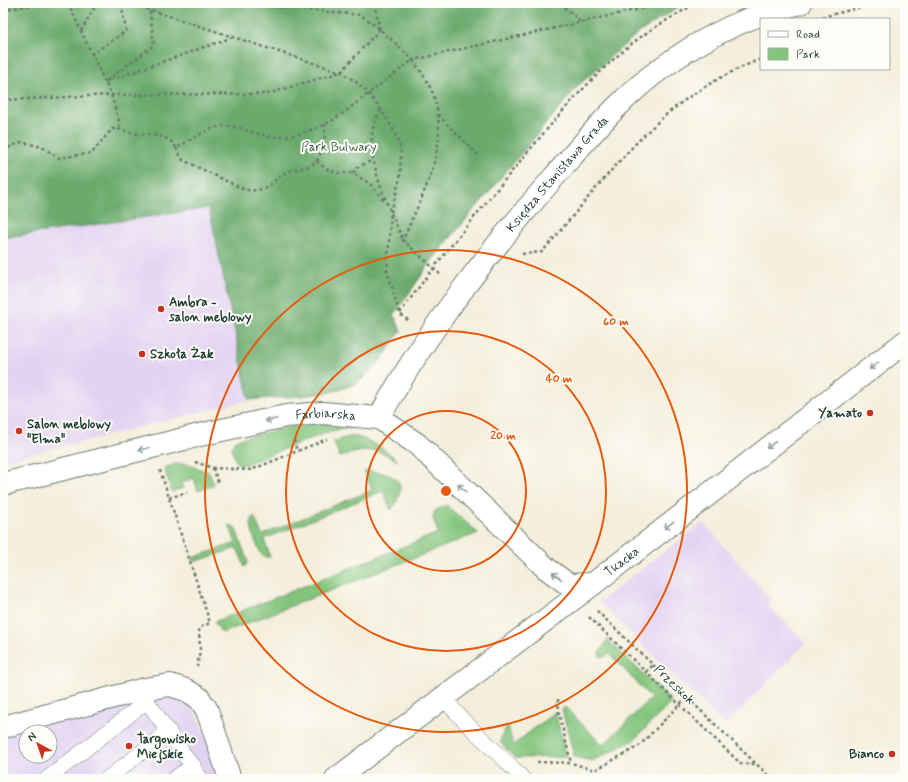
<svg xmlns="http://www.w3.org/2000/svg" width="908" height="782" viewBox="0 0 908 782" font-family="Mynerve,sans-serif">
  <rect width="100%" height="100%" fill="#fdfcf7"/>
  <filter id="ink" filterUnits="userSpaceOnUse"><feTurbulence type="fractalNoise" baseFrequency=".025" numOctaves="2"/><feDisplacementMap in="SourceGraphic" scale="8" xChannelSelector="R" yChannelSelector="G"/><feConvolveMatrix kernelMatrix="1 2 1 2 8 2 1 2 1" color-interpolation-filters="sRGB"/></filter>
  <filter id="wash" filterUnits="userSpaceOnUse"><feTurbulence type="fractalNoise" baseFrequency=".012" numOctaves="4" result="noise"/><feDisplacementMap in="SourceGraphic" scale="16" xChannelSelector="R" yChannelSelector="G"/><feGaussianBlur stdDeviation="0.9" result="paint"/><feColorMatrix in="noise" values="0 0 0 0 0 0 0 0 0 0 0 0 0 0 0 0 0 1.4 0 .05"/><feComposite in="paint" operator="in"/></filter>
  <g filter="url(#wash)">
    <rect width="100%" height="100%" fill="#f4eedb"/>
    <path fill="#e3d3f2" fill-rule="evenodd" d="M209,208L249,400L3,461V238Z
      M703,522L771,600L767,605L806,643L725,725L599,602Z
      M171,695L185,701L195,712L222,779H3V736L146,697ZM26,732H50V756H26Z"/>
    <path fill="#83c57d" stroke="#518158" d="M322,423L355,427L328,432L246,464L240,465L236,462L231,448L235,440L294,426Z
      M354,436C372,441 384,448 398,461C375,447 365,449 340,457L333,441Z
      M176,464H186L209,472L214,485L198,491L194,478L181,483L183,488L172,492L164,468Z
      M364,471C392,471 413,481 391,510L383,491L264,539L270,557H264L261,554C257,544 246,525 254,516L262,535L372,490Z
      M446,505L478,533L222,633L214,622L438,533L433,518L435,511Z
      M229,525L235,527L248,562L245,567L237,548L194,562L192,558L236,543Z
      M608,640L672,702L634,740L592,761L574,757L562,709L565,707L603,745L651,698L609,653L604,657L600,656L599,653Z
      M555,712L567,757L515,758L500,742L504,730L508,726L513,745Z"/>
    <path fill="#6aaa6c" stroke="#447450" d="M3,3H685L637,34L579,85L433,259L394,315L401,331C387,350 374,375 352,385C330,397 275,397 249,400L209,208L3,238Z"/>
  </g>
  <g filter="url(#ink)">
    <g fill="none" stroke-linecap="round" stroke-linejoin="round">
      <g stroke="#6a7b6e" stroke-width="16">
        <path id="lane" d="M145,691L147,701L201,779
          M444,698C467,728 498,751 523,779
          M47,779L147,701
          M107,779L169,731
          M174,779L193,765"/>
      </g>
      <g stroke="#6a7b6e" stroke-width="24">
        <g id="street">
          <path id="s1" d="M379,418C427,330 489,252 554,177C588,138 621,97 663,67C704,37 752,14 801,3"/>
          <path id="s2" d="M3,484L208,433L286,416L323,413L379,418L417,444L546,568L569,585L593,584"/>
          <path d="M3,727L144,689L170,685L186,690L199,698L207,710L230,779"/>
          <path id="s3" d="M336,779L593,584L905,342"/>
        </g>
      </g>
      <path stroke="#6a7b6e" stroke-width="2.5" stroke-dasharray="3 3" stroke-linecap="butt" d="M68,3L111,95L121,128
        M129,3L341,72L355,81L368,93L381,110L393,129L401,149L400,178L391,212L387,271L400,314L409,321
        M231,3L361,15L380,29L413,60L666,3
        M374,3L380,29
        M560,3L581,22
        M3,10L44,3
        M150,11L154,45L105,82L233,37
        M822,17L879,3
        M81,31L97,3
        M91,55L126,31L121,3
        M3,100L111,95L267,94L341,72L380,29
        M381,110C356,145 388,205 403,240
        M438,115L478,155
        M176,148L183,160L243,189C250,191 256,191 264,188C273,184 279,175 289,171C299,167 311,169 317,160C325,148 325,137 325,124
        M3,150L22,142L42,147L59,158L92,153L112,129C122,128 124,131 133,133C148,136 168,132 176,148C190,141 208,127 223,126C236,125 250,132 262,135C286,141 315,130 335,119L413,60C420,71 429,82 433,94C451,148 423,192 403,240L442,276
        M317,161L326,169L338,173H353L370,184L386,203
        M353,173L358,167L373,160
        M522,254L542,252C580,209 617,159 660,120C689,94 725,73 761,59
        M400,313C438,260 480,210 522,159C558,116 596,70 642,36C659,24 678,14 696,3
        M294,440L297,451
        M195,462L213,468L251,470L327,439
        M213,468L219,485
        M160,470L210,623L199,628L200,650L197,667
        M169,498L187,492
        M597,611L772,779
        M589,617L741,764H755
        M646,672L653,665
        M558,699L559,713L571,763
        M537,762L571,763L595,770L639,746L687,697"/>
      <use href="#lane" stroke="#fff" stroke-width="15"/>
      <use href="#street" stroke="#fff" stroke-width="22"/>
    </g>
    <defs><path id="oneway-shaft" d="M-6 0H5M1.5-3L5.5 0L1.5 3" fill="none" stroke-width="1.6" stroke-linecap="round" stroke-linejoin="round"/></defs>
    <g stroke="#8f9e9a">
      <use href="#oneway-shaft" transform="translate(874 366) rotate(143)"/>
      <use href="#oneway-shaft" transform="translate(271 420) rotate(168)"/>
      <use href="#oneway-shaft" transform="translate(771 445) rotate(142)"/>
      <use href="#oneway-shaft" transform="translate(144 449) rotate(166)"/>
      <use href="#oneway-shaft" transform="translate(462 488) rotate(-136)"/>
      <use href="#oneway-shaft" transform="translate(669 525) rotate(142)"/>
      <use href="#oneway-shaft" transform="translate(557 576) rotate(-144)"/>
    </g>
  </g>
  <g fill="none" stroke="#e8590c" stroke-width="2">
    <circle cx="446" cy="491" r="80"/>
    <circle cx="446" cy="491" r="160"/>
    <circle cx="446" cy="491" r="241"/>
  </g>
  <g fill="#c8321e" stroke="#fdfcf7" stroke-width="1.5">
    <circle cx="161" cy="309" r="4"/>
    <circle cx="142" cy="354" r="4"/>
    <circle cx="870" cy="413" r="4"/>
    <circle cx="19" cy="431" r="4"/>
    <circle cx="129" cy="746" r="4"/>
    <circle cx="892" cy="754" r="4"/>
  </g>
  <g text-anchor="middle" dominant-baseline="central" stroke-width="4" stroke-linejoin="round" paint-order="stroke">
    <g font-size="13" fill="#385f46" stroke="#fdfcf7">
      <text x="339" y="147">Park Bulwary</text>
    </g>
    <g font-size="13" fill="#1f3d34" stroke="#fdfcf7">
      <text stroke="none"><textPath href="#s1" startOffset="303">Księdza Stanisława Grada</textPath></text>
      <text stroke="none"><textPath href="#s2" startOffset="331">Farbiarska</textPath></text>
      <text stroke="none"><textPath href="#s3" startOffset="359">Tkacka</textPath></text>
      <text transform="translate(674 685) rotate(44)">Przeskok</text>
    </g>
    <g font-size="13" font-weight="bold" fill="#1f3d34" stroke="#fdfcf7" text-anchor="start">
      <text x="169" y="302">Ambra -<tspan x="169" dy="15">salon meblowy</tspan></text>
      <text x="150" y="354">Szkoła Żak</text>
      <text x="862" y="413" text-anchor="end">Yamato</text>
      <text x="27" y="424">Salon meblowy<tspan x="27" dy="15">"Elma"</tspan></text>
      <text x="137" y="739">Targowisko<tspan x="137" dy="15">Miejskie</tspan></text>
      <text x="884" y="754" text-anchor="end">Bianco</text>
    </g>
  </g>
  <circle cx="446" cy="491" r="6" fill="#e8590c" stroke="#fdfcf7" stroke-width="2"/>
  <g font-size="12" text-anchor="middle" font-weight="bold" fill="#e8590c" stroke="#fdfcf7" stroke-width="4" stroke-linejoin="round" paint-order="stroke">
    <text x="616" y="325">60 m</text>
    <text x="559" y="382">40 m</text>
    <text x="503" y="439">20 m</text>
  </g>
  <rect width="908" height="782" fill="none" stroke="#fdfcf7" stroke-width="16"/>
  <rect x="760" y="18" width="130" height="52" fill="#fdfcf7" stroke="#a4b0a9"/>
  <rect x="768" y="31" width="20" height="6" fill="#ffffff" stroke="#a4b0a9"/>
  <text x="796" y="38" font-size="12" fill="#1f3d34">Road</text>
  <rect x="768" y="48" width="20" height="12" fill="#83c57d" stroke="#a4b0a9"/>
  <text x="796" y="58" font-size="12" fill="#1f3d34">Park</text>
  <g transform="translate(38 744) rotate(320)"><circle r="19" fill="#fdfcf7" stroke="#a4b0a9"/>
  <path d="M0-3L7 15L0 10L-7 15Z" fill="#c8321e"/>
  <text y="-6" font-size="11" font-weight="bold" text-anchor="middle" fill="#1f3d34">N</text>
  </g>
</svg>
